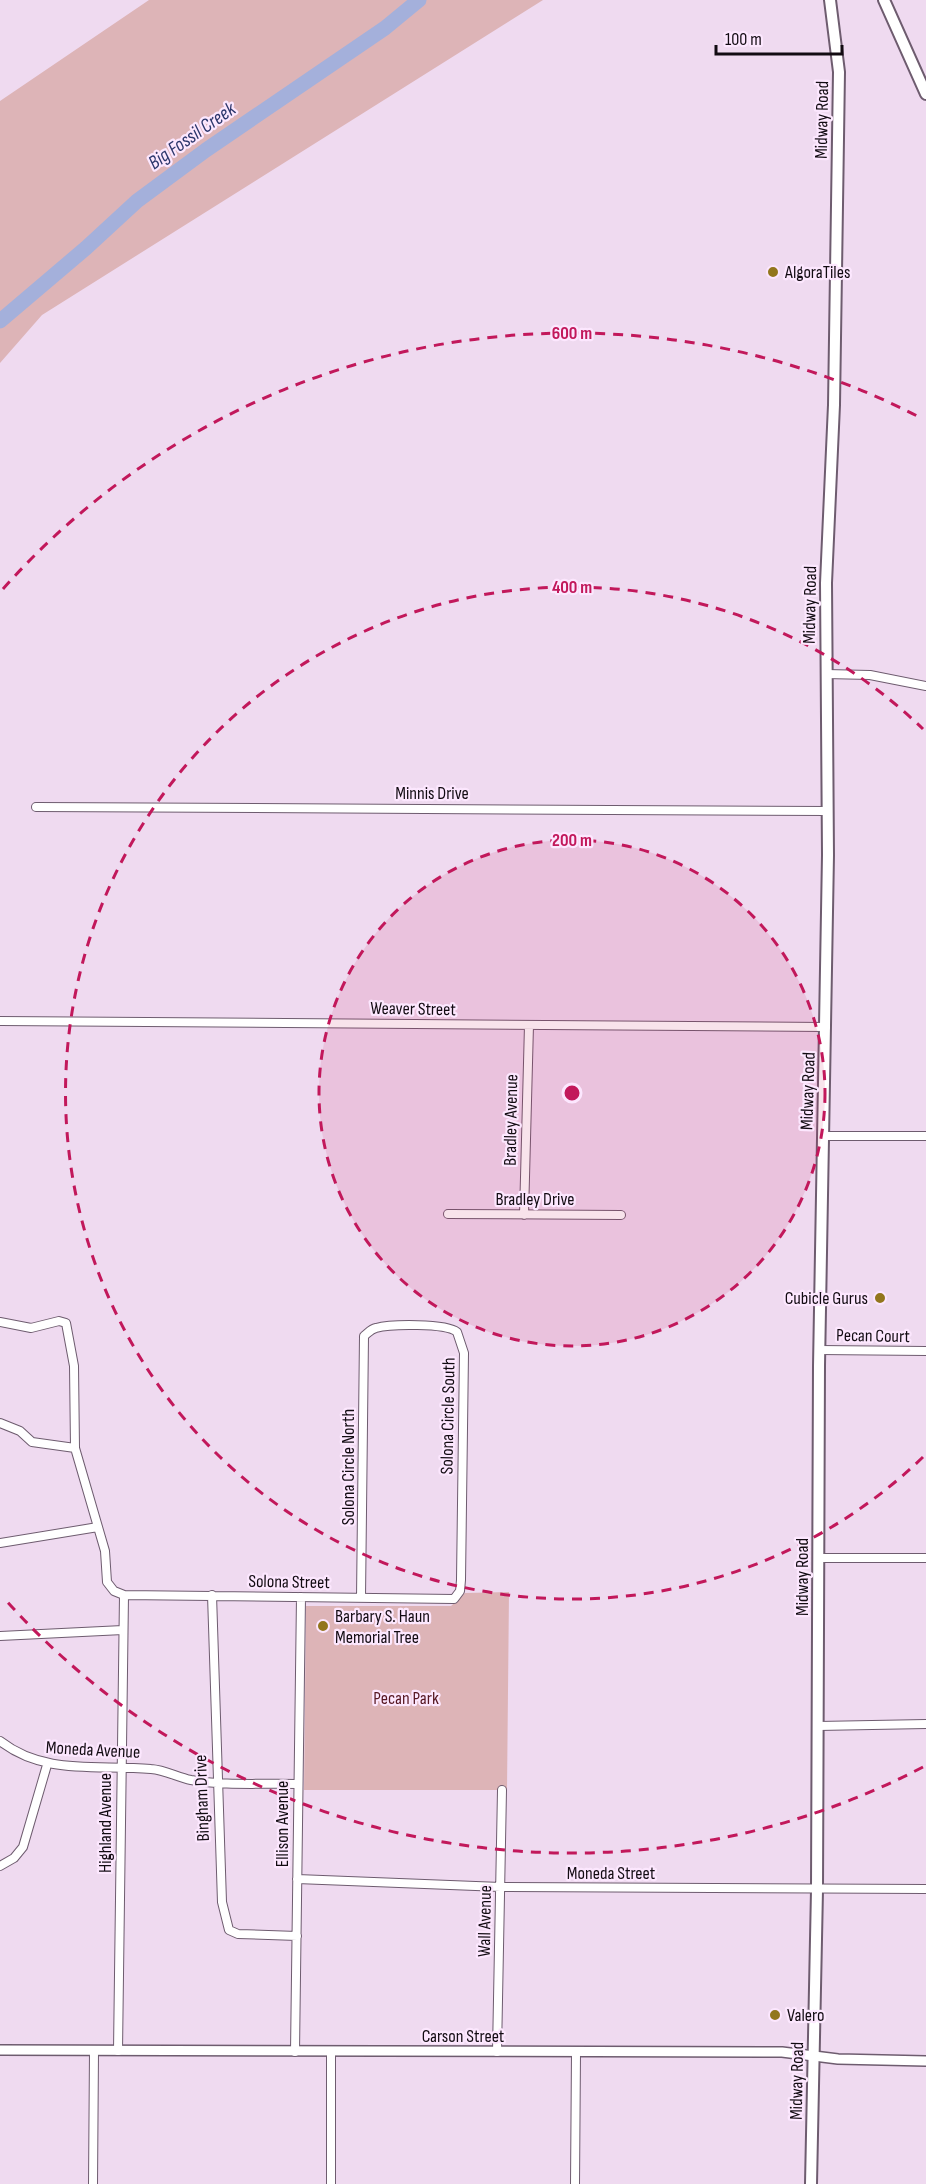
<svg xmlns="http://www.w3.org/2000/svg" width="926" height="2184" viewBox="0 0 926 2184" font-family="'Sofia Sans Condensed',sans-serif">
  <rect width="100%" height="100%" fill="#efdaf0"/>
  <path fill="#ddb4b7" d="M149,0H543L42,315L0,363V101Z
    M509,1592L507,1790H304L306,1606H451L465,1593Z"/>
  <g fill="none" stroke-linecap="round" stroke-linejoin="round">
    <path stroke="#a4b0db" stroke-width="15" d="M0,321L86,248L137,201L206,150L385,28L419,0"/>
    <g stroke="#6e5c6f" stroke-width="10">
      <path id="minor" d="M826,674L870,675L926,686
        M36,807L828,811
        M0,1021L826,1027
        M823,1136H926
        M448,1214L621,1215
        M524,1215L529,1025
        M0,1322L31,1328L59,1321L66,1323L74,1366L75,1448L105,1551L107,1582L114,1591L124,1595L454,1599L460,1591L461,1580L464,1353L457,1332C446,1323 390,1324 376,1328C371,1329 368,1333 364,1336L361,1598
        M819,1350L926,1351
        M0,1423L20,1431L32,1442L75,1448
        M0,1543L98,1527
        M818,1558H926
        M212,1595L222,1902L229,1930L238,1934L297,1936
        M0,1636L123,1630
        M818,1726L926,1724
        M0,1741C45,1776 98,1764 151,1769C165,1770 177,1777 191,1780C224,1786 263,1783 297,1784
        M0,1866L14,1858L23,1847L47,1765
        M297,1879L501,1887L926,1889
        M118,2051L124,1595
        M295,2052L301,1597
        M331,2052V2184
        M497,2052L502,1790
        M93,2184L94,2051
        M575,2184L576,2053"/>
    </g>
    <g stroke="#6e5c6f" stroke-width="12">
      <path id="tertiary" d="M0,2050L782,2052L838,2059L926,2061"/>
    </g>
    <g stroke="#6e5c6f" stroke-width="14">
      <path id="secondary" d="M884,0L926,94
        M811,2184L817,1890L819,1366L828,855L826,583L834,405L839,72L830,0"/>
    </g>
    <use href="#minor" stroke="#fff" stroke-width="8"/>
    <use href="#tertiary" stroke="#fff" stroke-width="9"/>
    <use href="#secondary" stroke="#fff" stroke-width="10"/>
  </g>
  <circle cx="572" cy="1093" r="253" fill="#c2185b" fill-opacity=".12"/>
  <g fill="none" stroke="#c2185b" stroke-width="3" stroke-dasharray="10 8">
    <circle cx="572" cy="1093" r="253"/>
    <path d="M923 1457A506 506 0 1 1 923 729"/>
    <path d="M923 1767A760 760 0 0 1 3 1597M3 589A760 760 0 0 1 923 419"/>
  </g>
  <g fill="#92761c" stroke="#fce7fe" stroke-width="2">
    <circle cx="773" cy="272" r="6"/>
    <circle cx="880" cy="1298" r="6"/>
    <circle cx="323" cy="1626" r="6"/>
    <circle cx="775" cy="2015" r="6"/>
  </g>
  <g text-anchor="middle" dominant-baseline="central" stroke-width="4.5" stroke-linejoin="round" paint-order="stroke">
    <g font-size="18" fill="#120b12" stroke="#fce7fe">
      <text transform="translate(822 120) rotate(-89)">Midway Road</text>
      <text transform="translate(810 605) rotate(-89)">Midway Road</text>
      <text x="432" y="793">Minnis Drive</text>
      <text transform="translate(413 1009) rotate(1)">Weaver Street</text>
      <text transform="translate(808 1091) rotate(-88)">Midway Road</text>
      <text transform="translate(511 1120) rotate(-89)">Bradley Avenue</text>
      <text x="535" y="1199">Bradley Drive</text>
      <text transform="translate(873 1336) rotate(1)">Pecan Court</text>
      <text transform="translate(448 1416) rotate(-89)">Solona Circle South</text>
      <text transform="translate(348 1467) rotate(-90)">Solona Circle North</text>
      <text transform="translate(802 1577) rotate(-90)">Midway Road</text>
      <text transform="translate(289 1582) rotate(1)">Solona Street</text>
      <text transform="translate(93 1750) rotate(3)">Moneda Avenue</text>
      <text transform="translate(202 1798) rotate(-92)">Bingham Drive</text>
      <text transform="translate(105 1823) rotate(-90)">Highland Avenue</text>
      <text transform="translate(282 1824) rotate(-90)">Ellison Avenue</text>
      <text x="611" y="1873">Moneda Street</text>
      <text transform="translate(485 1921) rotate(-89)">Wall Avenue</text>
      <text x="463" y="2036">Carson Street</text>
      <text transform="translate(797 2081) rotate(-89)">Midway Road</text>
    </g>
    <g font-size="18" fill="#120b12" stroke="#fce7fe" text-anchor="start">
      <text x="785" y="272">AlgoraTiles</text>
      <text x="868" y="1298" text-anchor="end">Cubicle Gurus</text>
      <text x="335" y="1616">Barbary S. Haun<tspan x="335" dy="21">Memorial Tree</tspan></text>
      <text x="787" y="2015">Valero</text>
    </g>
    <g font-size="18" fill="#561722" stroke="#fce7fe">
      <text x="406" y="1698">Pecan Park</text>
    </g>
    <g font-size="20" font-style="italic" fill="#2d376c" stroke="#fce7fe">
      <text transform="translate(192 136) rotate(-35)">Big Fossil Creek</text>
    </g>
  </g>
  <circle cx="572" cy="1093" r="9" fill="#c2185b" stroke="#fce7fe" stroke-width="3"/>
  <g font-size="18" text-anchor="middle" font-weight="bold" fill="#c2185b" stroke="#fce7fe" stroke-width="4.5" stroke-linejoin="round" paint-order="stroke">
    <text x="572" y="339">600 m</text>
    <text x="572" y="593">400 m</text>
    <text x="572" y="846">200 m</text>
  </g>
  <path d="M716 45v9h126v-9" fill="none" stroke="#120b12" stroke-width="3"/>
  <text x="725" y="45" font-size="18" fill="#120b12" stroke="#fce7fe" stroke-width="4.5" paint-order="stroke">100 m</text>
</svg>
